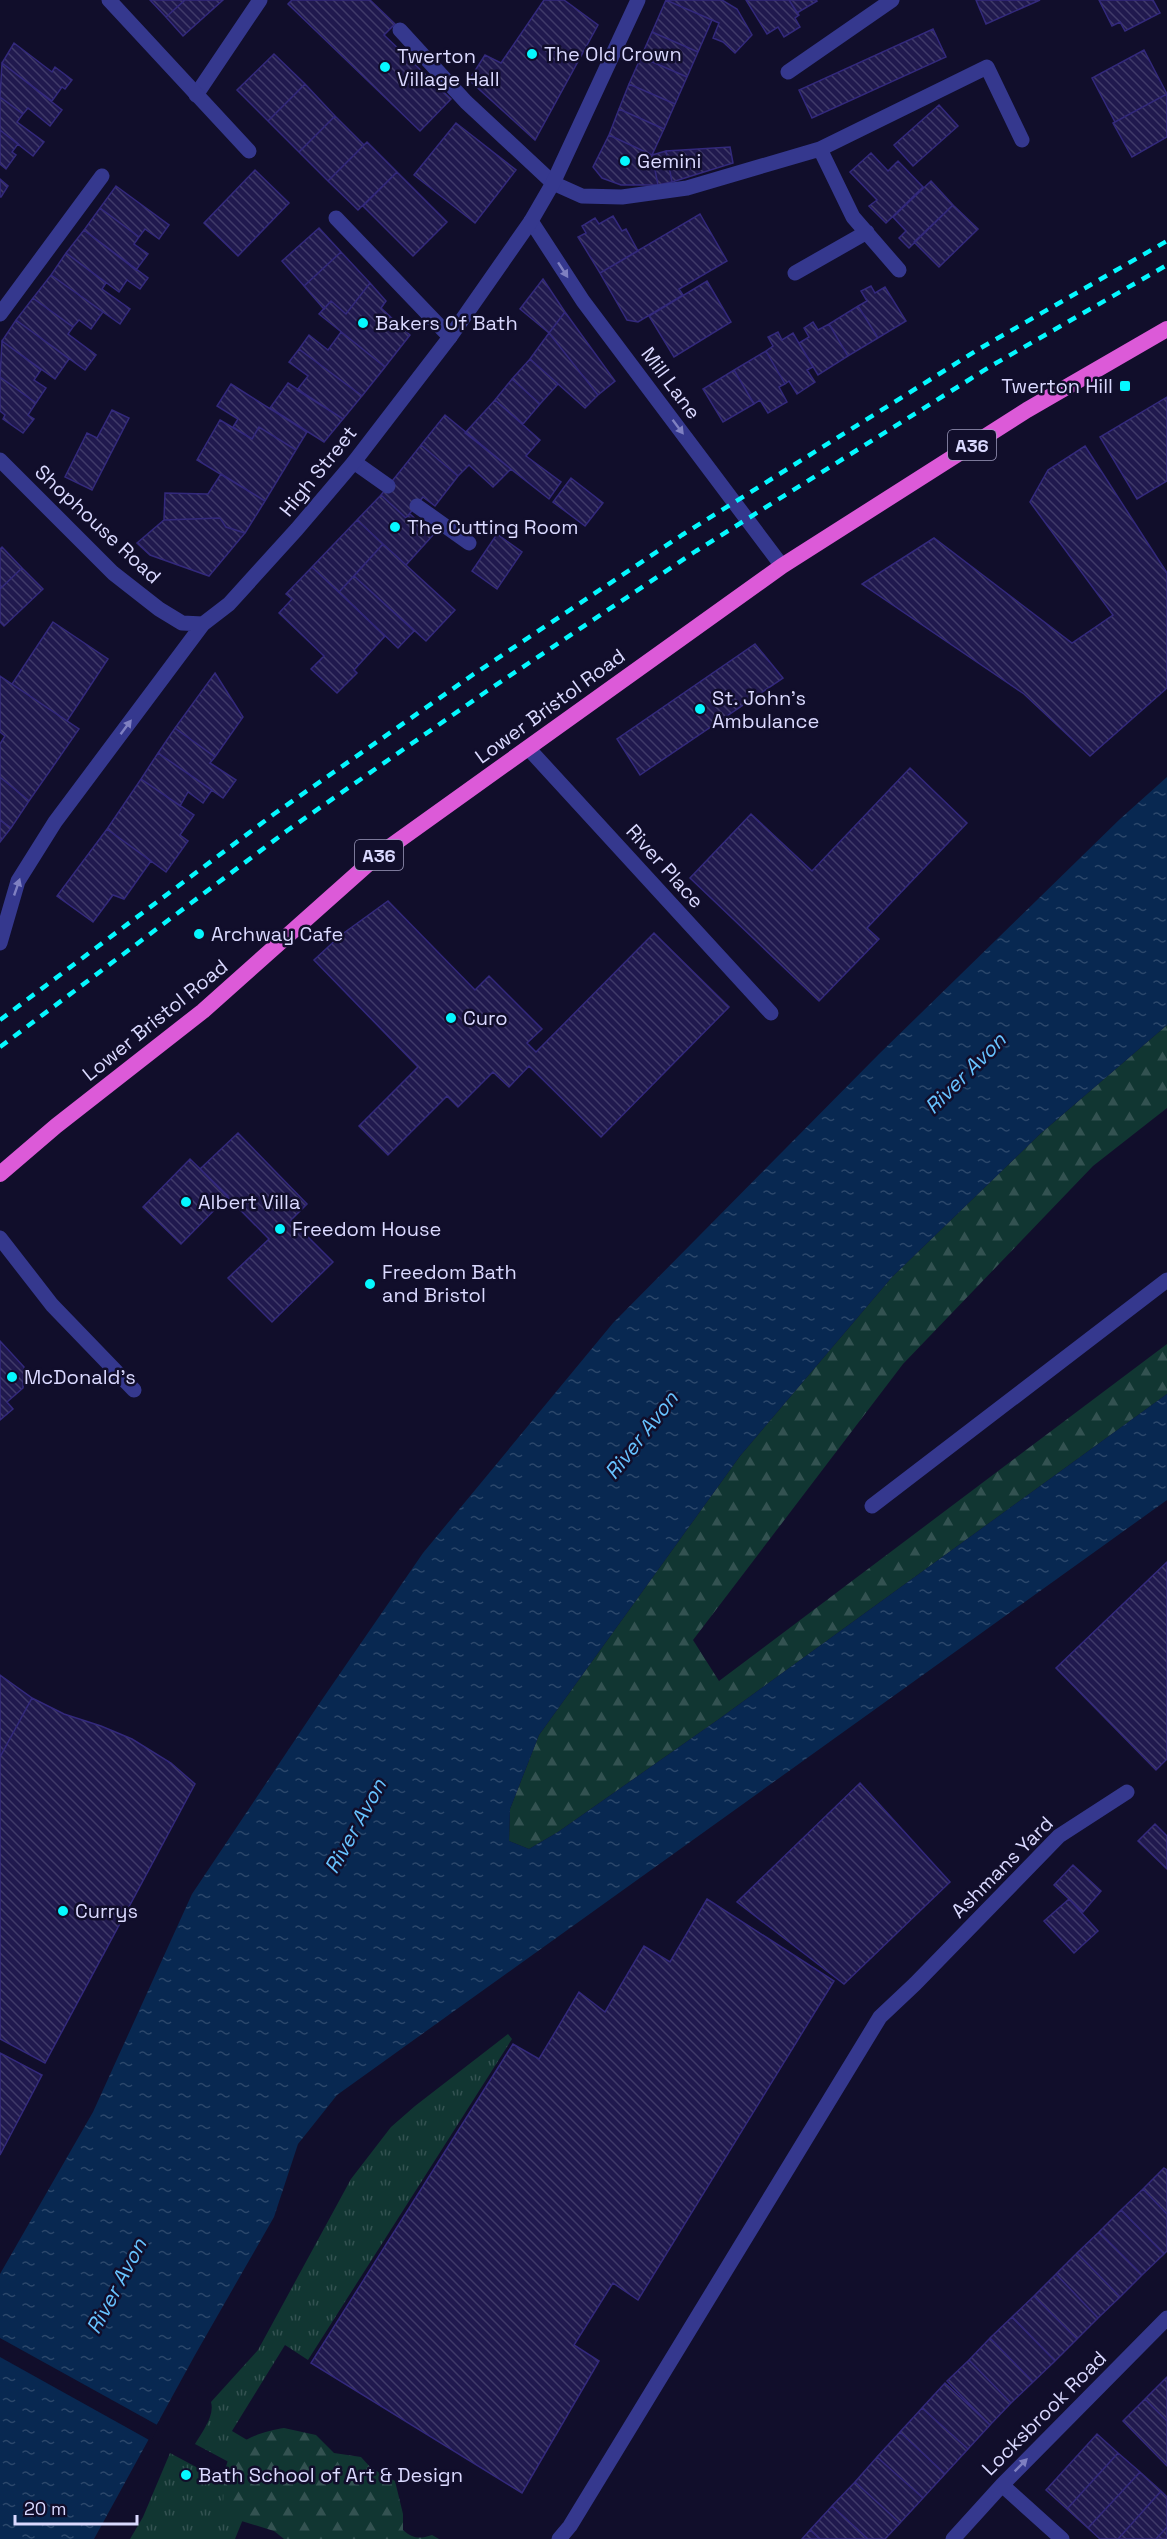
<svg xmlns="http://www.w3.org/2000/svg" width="1167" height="2539" viewBox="0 0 1167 2539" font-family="'Space Grotesk',sans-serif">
  <defs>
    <pattern id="grass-tufts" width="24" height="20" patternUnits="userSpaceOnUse" patternTransform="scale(1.5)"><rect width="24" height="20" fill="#113632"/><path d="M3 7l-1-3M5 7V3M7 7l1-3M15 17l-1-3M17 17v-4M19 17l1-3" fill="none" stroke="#335251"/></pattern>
    <pattern id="forest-firs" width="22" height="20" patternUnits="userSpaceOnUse" patternTransform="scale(1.5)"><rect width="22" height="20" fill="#113632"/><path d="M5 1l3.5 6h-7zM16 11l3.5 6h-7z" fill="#335251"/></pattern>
    <pattern id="water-ripples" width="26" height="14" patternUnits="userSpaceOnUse" patternTransform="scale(1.5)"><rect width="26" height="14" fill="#082851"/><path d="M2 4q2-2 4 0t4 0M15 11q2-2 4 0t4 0" fill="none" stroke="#2b476b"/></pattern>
    <pattern id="building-back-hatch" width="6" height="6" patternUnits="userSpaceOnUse" patternTransform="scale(1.5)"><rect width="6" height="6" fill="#20194e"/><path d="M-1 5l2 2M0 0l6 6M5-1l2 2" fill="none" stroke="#403a69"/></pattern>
  </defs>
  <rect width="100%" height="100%" fill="#110e2b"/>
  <path fill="url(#grass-tufts)" d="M508,2034L512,2039L308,2360L285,2345L232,2431L414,2539L325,2513L195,2444C202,2432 215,2416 211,2402L258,2350L351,2179L391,2127L415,2106Z
    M170,2453L252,2497L235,2539H130L143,2517Z"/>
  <path fill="url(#forest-firs)" d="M1167,1025V1108L1093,1166L903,1364L693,1640L719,1681L1167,1344V1394L719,1719L558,1832L529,1849L509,1841L510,1809L539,1735L740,1456L892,1277L1040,1134Z
    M284,2428L316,2435L334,2453L361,2457L371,2468L395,2481L403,2514V2530C413,2539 420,2539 432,2535L439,2539H284L274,2531L235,2519L223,2504C224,2490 223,2474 228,2460C235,2439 265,2431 284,2428Z"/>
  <path fill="url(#water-ripples)" d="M1167,777V1025L1040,1134L892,1277L740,1456L539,1735L510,1809L509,1841L529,1849L558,1832L719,1719L1167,1394V1500L337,2095L298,2144L274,2217L195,2355L94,2539H0V2274L93,2112L192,1894L319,1704L423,1553L613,1323L879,1054L1120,819Z"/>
  <path fill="#110e2b" d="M0,2338L159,2426L151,2441L0,2357Z"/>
  <path fill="url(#building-back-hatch)" stroke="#33297c" stroke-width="1.5" d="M150,0H185L166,17Z
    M185,0H223L183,36L166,17Z
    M292,0H370L395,24L384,35L451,99L420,131L288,4Z
    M544,0H564L598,25L535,140L469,80L485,55L501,63Z
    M666,0H722L737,9L752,35L735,53L723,42L713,38L719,23Z
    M666,0L712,20L698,52L652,32Z
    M746,0H789L799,15L795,18L800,27L784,37L778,27L767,34Z
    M789,0H816L817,1L797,13Z
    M976,0H1040L986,24Z
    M1099,0H1153L1160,13L1125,31L1120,22L1112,26Z
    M933,29L946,57L812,118L799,90Z
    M652,32L698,52L687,77L641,57Z
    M14,43L52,72L55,67L72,80L65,89L62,87L52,101L2,63Z
    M1144,50L1167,94L1115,122L1092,78Z
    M274,54L305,84L268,121L237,90Z
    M641,57L687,77L675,104L629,84Z
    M2,63L62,110L50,126L28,108L23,114L0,97Z
    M305,84L335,116L299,152L268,121Z
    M629,84L675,104L664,129L619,109Z
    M1167,94V137L1132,157L1113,123Z
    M0,97L23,114L17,122L44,142L33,156L0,130Z
    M939,105L958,126L913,166L894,145Z
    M619,109L664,129L652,155L609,135Z
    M335,116L364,145L328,181L299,152Z
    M456,123L516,170L475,223L414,175Z
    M0,130L18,144L12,152L16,155L6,169L0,164Z
    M609,135L652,155L658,185H621L602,178L593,167Z
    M367,142L397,172L358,210L328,181Z
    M730,147L733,163L672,182L666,151Z
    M666,151L672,182L658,185L652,155Z
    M871,153L888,171L898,161L923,187L886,223L869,206L877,200L850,172Z
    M255,170L289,203L238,256L204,223Z
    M397,172L447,222L413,256L363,206Z
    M0,179L8,186L1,197H0Z
    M931,181L953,205L909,248L899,238L906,231L893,217Z
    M116,186L169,225L159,239L145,229L139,237L100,208Z
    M953,205L978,229L939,267L914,242Z
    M100,208L139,237L134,244L148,254L136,270L84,230Z
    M700,214L727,261L679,289L683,295L638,322L627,320L600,273Z
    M613,216L622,231L626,229L638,251L600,273L578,237L586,233L582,226L595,218L599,224Z
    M319,228L341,252L304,286L282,261Z
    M84,230L148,278L140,289L127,280L119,292L66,253Z
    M341,252L370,283L346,314L331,301L324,309L304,286Z
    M66,253L106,283L102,289L130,309L120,324L51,275Z
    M51,275L103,312L91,329L79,320L73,327L33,298Z
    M543,279L565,312L549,333L520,309Z
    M707,281L731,322L674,357L649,316Z
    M370,283L386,301L381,308L410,335L385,367L319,314L331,301L346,314Z
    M871,286L875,293L885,287L906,321L878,338L858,306L867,301L861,291Z
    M33,298L73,327L68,334L96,355L85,370L16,320Z
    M858,306L878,338L848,356L829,324Z
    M565,312L615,381L598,395L549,333Z
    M16,320L69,359L55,379L2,341Z
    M813,322L818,330L829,324L848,356L818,375L799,343L809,337L804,328Z
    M341,332L385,367L362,396L299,349L309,335L328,350Z
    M778,332L782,340L793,333L813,367L807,370L815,382L797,394L789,381L785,384L766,351L773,346L768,337Z
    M549,333L598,395L585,408L530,359Z
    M2,341L41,370L34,380L46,388L36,403L0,377Z
    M299,349L362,396L343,419L297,390L308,376L289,362Z
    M766,351L785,384L779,387L787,402L768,413L760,400L754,404L734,370Z
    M530,359L558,384L540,404L512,379Z
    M734,370L754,404L723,422L703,389Z
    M0,377L36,403L28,415L34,419L23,433L3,419L5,415L0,411Z
    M512,379L540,404L523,424L495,400Z
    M288,383L343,419L324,442L270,408Z
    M231,384L307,432L296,450L259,427L252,439L233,427L238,419L217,406Z
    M1167,397V481L1137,499L1100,437Z
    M495,400L540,440L526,456L561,482L549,499L465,433Z
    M112,410L129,418L92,490L65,477L87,433L97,438Z
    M445,415L511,469L493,487L469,465L458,476L421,445Z
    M220,420L252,439L259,427L296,450L265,501L197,460Z
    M421,445L458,476L435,506L423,497L406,518L381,495Z
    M1085,446L1167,573V688L1090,756L1024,694L862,584L934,538L1072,643L1113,615L1030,502L1048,470Z
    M221,474L265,501L245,533L226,527L220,518L164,520L165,493L208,494Z
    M571,478L603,503L585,526L553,502Z
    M381,495L406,518L410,514L433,535L406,565L357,520Z
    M220,518L226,527L245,533L209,576L150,555L137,543L164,520Z
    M357,520L383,544L339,592L312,567Z
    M497,534L522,552L497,589L472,571Z
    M383,544L455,610L426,641L354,576Z
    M2,547L22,568L0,589V549Z
    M312,567L385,636L354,670L357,673L337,693L311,669L324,656L279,613L292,599L286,594Z
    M22,568L43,589L4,626L0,622V589Z
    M354,576L414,631L398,648L339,592Z
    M53,622L108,659L67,721L12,684Z
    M755,644L783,678L640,775L617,739Z
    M215,673L243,717L215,757L175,728Z
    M0,676L79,729L29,801L0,777V744L5,736L0,732Z
    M175,728L215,757L210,763L236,780L223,798L158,753Z
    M158,753L212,790L203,803L188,792L180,806L141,779Z
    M910,768L967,823L867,928L879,939L819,1001L690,878L751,814L812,871Z
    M0,777L29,801L11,828L0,820Z
    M141,779L194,815L180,835L188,841L166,872L107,829Z
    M0,820L11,828L0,842Z
    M107,829L151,861L124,899L113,895L93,922L57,896Z
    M388,901L475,990L489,976L542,1029L527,1043L536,1052L654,933L729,1007L601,1137L529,1066L509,1087L493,1072L458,1107L447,1096L388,1155L359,1126L418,1067L314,960L341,935Z
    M238,1133L307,1204L291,1220L333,1262L272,1322L228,1278L269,1239L200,1169Z
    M190,1159L228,1196L181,1244L143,1207Z
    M0,1341L24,1367L23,1388L7,1402L13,1409L0,1420Z
    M1167,1562V1759L1156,1770L1056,1668Z
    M0,1675L32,1698L0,1757Z
    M32,1698L64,1714L101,1726L132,1739L171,1763L195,1784L45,2063L0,2039V1757Z
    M860,1783L950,1882L844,1984L737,1902Z
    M1155,1824L1167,1836V1869L1138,1841Z
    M1073,1865L1101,1891L1083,1912L1054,1885Z
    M707,1899L834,1981L638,2300L613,2283L574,2345L599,2361L522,2493L311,2363L513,2044L539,2059L579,1992L605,2012L644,1946L670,1962Z
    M1069,1899L1098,1931L1074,1953L1044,1921Z
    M0,2053L42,2075L0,2155Z
    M1164,2168L1167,2170V2214L1143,2189Z
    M1143,2189L1167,2214V2251L1164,2254L1121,2210Z
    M1121,2210L1164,2254L1142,2275L1099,2232Z
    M1099,2232L1142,2275L1120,2297L1077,2253Z
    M1077,2253L1120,2297L1098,2318L1056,2274Z
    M1056,2274L1098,2318L1077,2339L1034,2296Z
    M1034,2296L1077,2339L1055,2361L1012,2317Z
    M1012,2317L1055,2361L1033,2382L990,2338Z
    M990,2338L1033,2382L1011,2403L969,2360Z
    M969,2360L1011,2403L990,2425L947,2381Z
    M1167,2377V2421L1145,2399Z
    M945,2383L990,2425L968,2449L922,2408Z
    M1145,2399L1167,2421V2466L1123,2421Z
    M922,2408L968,2449L945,2474L900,2432Z
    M900,2432L945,2474L923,2498L877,2457Z
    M1097,2434L1118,2453L1067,2509L1046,2490Z
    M1118,2453L1140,2472L1088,2528L1067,2509Z
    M877,2457L923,2498L900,2523L855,2482Z
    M1140,2472L1161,2491L1118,2539H1100L1088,2528Z
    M855,2482L900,2523L885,2539H868L832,2506Z
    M1161,2491L1167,2497V2527L1156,2539H1118Z
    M832,2506L868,2539H820L810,2530Z
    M1167,2527V2539H1156Z
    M810,2530L820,2539H802Z"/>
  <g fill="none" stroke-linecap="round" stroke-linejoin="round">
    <path stroke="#35388e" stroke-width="15" d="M400,30L466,102L553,183
      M788,72L892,0
      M196,95L260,0
      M354,462L388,486
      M417,506L469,543
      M528,748L771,1013
      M0,1238L52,1305L134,1390
      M872,1506L1167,1280
      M559,2539L570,2526L880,2017L915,1984L1059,1836L1127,1792"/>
    <path stroke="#35388e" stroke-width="15" d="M109,0L249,151
      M820,149L853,217L899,270
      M553,183L582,196L622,197L687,188L820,149L987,67L1022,140
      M336,218L450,337
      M531,221L583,301L782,566
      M795,273L867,232
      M0,314L102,176
      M1002,2485L1062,2539
      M953,2539L1002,2485L1167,2318"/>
    <path stroke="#35388e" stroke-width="15" d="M0,460L113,573L159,609L182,623L203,624
      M0,943L18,881L55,822L203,624L229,604L297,529L354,462L450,337L531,221L553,183L638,0"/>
    <path stroke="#dc5ad8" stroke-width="16" d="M0,1174L56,1126L203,1011L377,856L782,566L1027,410L1167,329"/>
    <path stroke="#05f8ff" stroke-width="4.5" stroke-dasharray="9 8" stroke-linecap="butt" d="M0,1020L274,814L471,676L682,535L979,349L1167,241
      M0,1047L288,830L487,691L696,551L991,366L1167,265"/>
  </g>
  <defs><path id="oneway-solid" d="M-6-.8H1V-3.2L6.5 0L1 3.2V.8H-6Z" transform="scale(1.5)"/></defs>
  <g fill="#7f80c1">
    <use href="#oneway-solid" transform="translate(563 270) rotate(57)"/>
    <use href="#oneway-solid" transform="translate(678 427) rotate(53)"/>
    <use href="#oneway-solid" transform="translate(126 727) rotate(-53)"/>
    <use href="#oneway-solid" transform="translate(17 887) rotate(-71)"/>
    <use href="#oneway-solid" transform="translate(1021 2465) rotate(-45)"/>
  </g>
  <g fill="#05f8ff" stroke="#110e2b" stroke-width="2">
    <circle cx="532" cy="54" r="6"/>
    <circle cx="385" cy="67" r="6"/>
    <circle cx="625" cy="161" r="6"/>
    <circle cx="363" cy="323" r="6"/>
    <rect x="1119" y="380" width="12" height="12" rx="3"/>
    <circle cx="395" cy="527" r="6"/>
    <circle cx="700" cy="709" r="6"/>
    <circle cx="199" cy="934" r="6"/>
    <circle cx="451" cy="1018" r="6"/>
    <circle cx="186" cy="1202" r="6"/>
    <circle cx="280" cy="1229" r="6"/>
    <circle cx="370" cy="1284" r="6"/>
    <circle cx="12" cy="1377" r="6"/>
    <circle cx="63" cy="1911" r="6"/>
    <circle cx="186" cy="2475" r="6"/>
  </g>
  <g text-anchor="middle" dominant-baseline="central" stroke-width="5" stroke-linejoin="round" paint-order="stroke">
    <g fill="#110e2b" stroke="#9e9cbf" stroke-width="1.5">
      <rect x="948" y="430" width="48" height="30" rx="4.5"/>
      <rect x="355" y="840" width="48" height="30" rx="4.5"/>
    </g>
    <g font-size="18" font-weight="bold" fill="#dad9ff">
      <text x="972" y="445">A36</text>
      <text x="379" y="855">A36</text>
    </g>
    <g font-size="20" fill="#dad9ff" stroke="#110e2b" text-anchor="start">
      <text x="544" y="54">The Old Crown</text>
      <text x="397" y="56">Twerton<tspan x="397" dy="23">Village Hall</tspan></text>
      <text x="637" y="161">Gemini</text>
      <text x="375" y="323">Bakers Of Bath</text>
      <text x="1113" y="386" text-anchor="end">Twerton Hill</text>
      <text x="407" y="527">The Cutting Room</text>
      <text x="712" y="698">St. John's<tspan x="712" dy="23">Ambulance</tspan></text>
      <text x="211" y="934">Archway Cafe</text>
      <text x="463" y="1018">Curo</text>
      <text x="198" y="1202">Albert Villa</text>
      <text x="292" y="1229">Freedom House</text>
      <text x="382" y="1272">Freedom Bath<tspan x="382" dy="23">and Bristol</tspan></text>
      <text x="24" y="1377">McDonald's</text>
      <text x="75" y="1911">Currys</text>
      <text x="198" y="2475">Bath School of Art &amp; Design</text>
    </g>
    <g font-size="20" fill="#dad9ff" stroke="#110e2b">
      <text transform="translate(671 383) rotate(53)">Mill Lane</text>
      <text transform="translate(318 471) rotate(-51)">High Street</text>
      <text transform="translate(98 524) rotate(43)">Shophouse Road</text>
      <text transform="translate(550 706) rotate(-36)">Lower Bristol Road</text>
      <text transform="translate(665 866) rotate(48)">River Place</text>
      <text transform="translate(155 1020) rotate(-39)">Lower Bristol Road</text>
      <text transform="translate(1002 1867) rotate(-45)">Ashmans Yard</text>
      <text transform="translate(1044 2413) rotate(-45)">Locksbrook Road</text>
    </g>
    <g font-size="21" font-style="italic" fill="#67c3ff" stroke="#110e2b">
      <text transform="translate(965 1073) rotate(-45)">River Avon</text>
      <text transform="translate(641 1435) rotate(-52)">River Avon</text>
      <text transform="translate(355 1826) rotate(-61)">River Avon</text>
      <text transform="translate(116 2286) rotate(-62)">River Avon</text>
    </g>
  </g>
  <path d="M15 2515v9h122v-9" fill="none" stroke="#dad9ff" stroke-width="3"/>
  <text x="24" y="2515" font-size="18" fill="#dad9ff" stroke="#110e2b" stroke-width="4.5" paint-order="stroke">20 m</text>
</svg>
